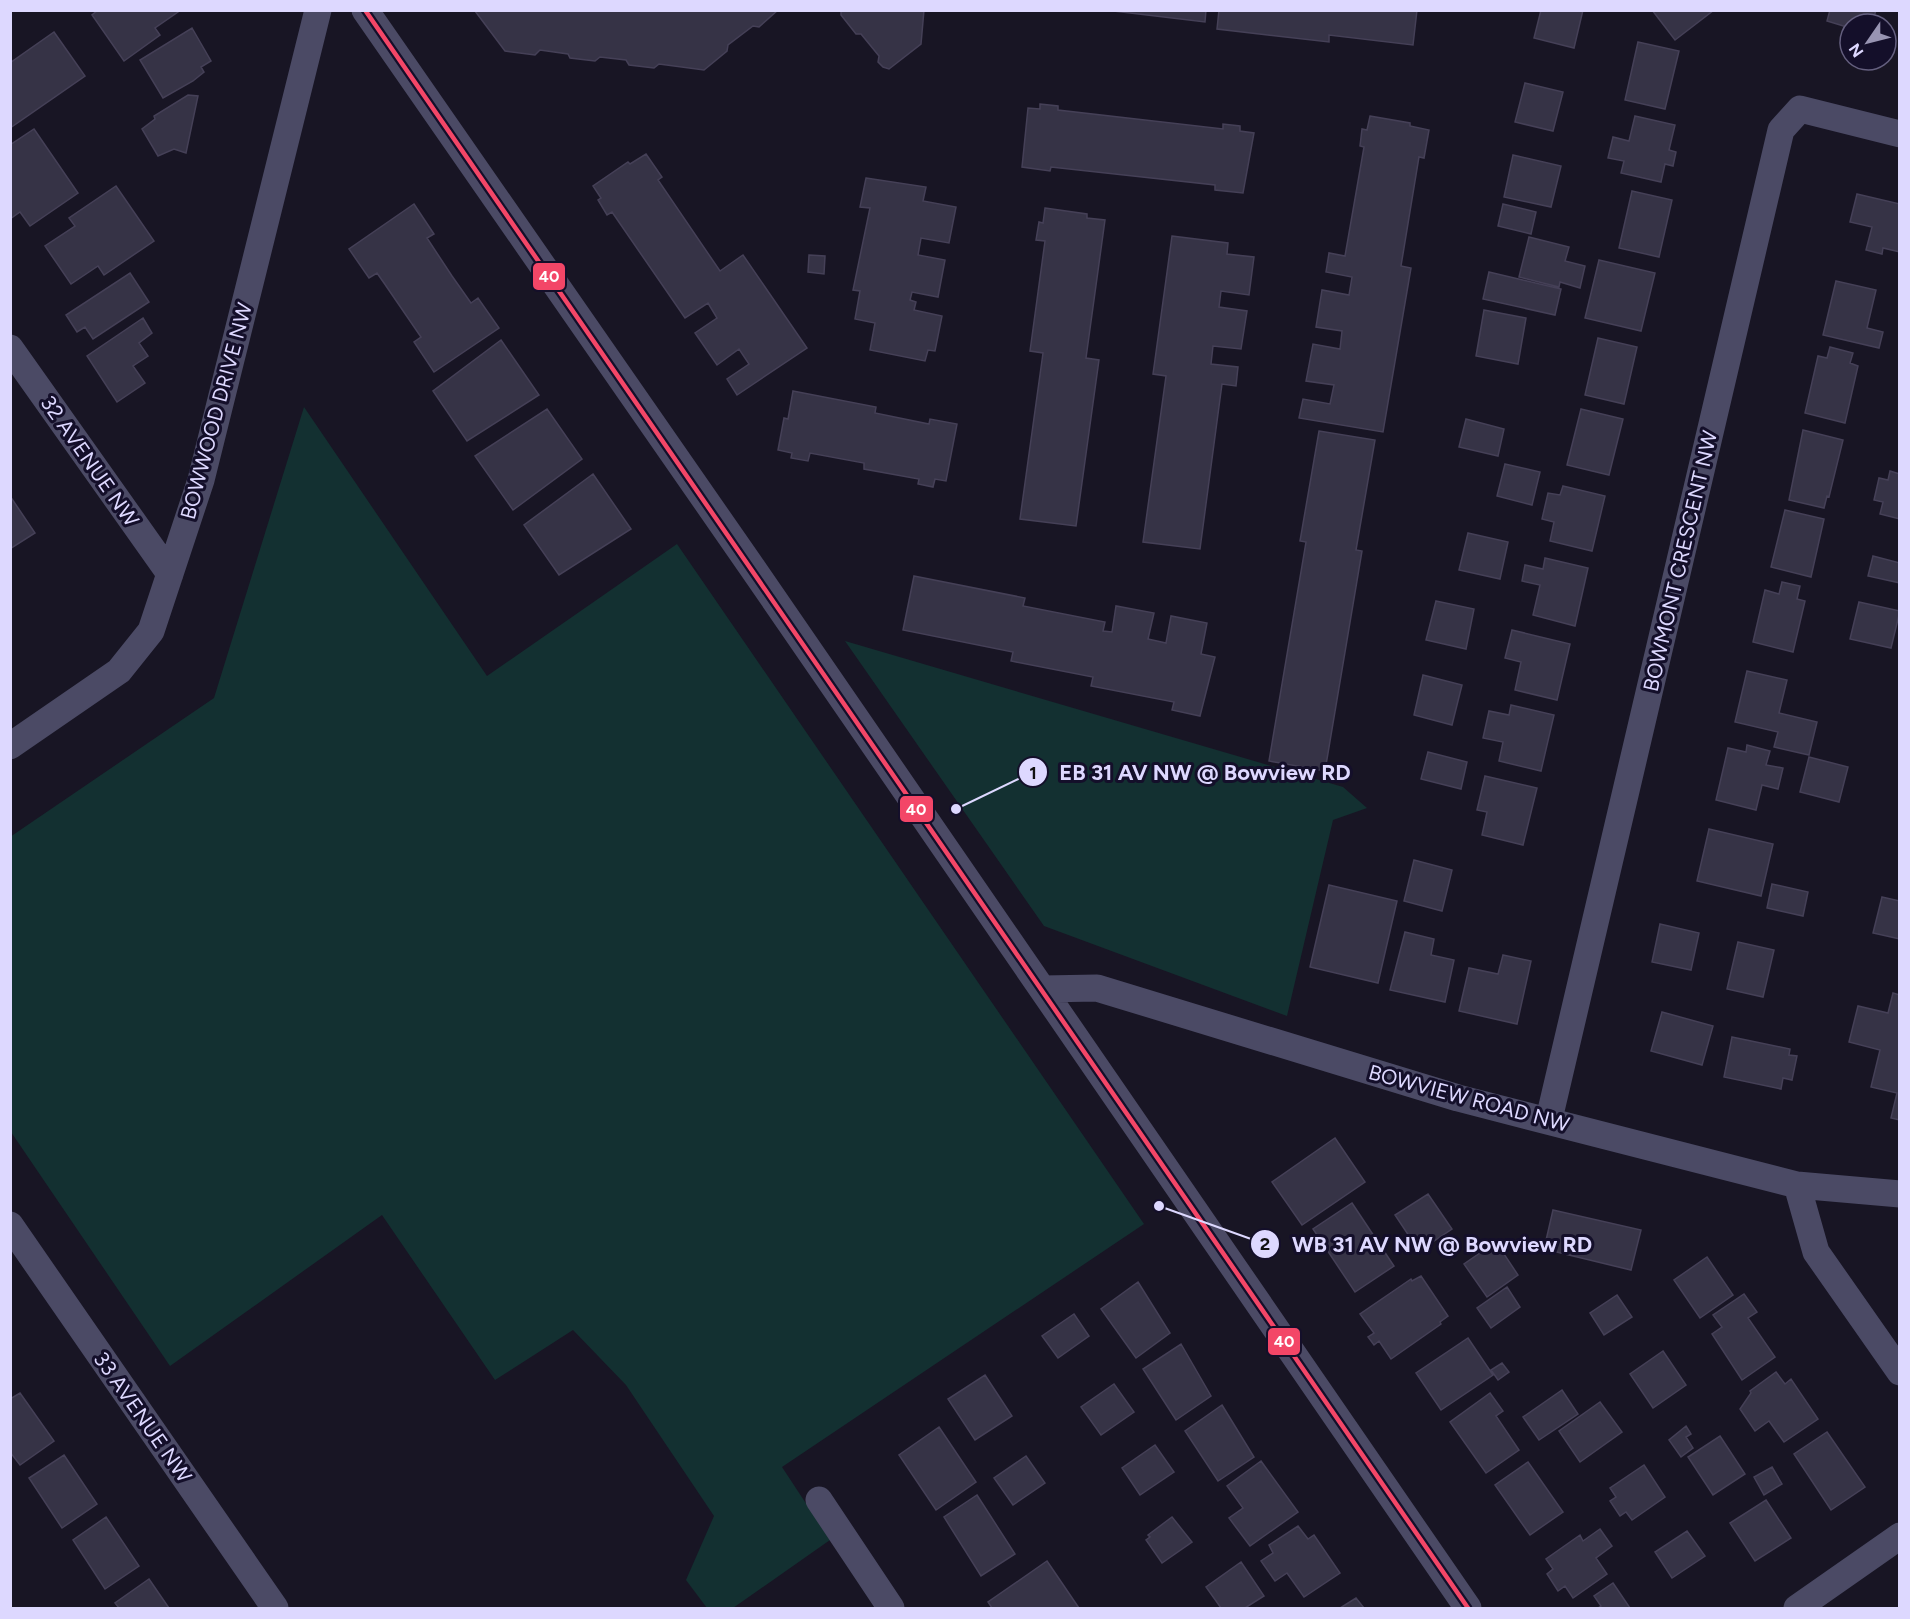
<svg xmlns="http://www.w3.org/2000/svg" width="1910" height="1619" viewBox="0 0 1910 1619" font-family="Figtree,sans-serif">
  <rect width="100%" height="100%" fill="#181524"/>
  <path fill="#133031" d="M304,407L487,676L677,544L1144,1224L782,1467L830,1540L733,1608H707L686,1580L714,1516L626,1385L573,1330L495,1380L382,1215L170,1366L11,1132L10,837L214,698Z
    M845,641L1343,787L1367,808L1333,820L1287,1016L1044,926Z"/>
  <path fill="#363346" stroke="#454057" stroke-width="1.5" d="M98,10H177L178,12L155,28L160,35L124,61L92,15Z
    M470,10H778L759,27L753,26L728,45L727,51L704,70L659,64L654,68L629,65L626,60L600,57L595,61L570,58L568,54L540,50L535,55L505,51L475,11Z
    M841,10H924L921,44L889,69L883,67L878,62L879,56L861,34H856L841,15Z
    M1105,10H1206L1205,22Z
    M1219,10H1417L1413,45L1329,35V42L1217,29Z
    M1541,10H1583L1574,48L1534,38Z
    M1652,10H1714L1675,40Z
    M1830,10H1876L1872,24H1850V28L1827,21Z
    M192,28L211,61L201,67L204,72L193,81L163,98L140,60Z
    M54,32L85,76L10,128V63Z
    M1638,42L1679,51L1665,109L1625,100Z
    M1525,83L1563,92L1553,131L1515,122Z
    M188,95L198,96L186,153L174,149L158,156L142,129L155,119L154,116Z
    M1040,104L1058,106V110L1223,129V124L1240,126V131L1254,133L1243,193L1215,190V185L1051,167L1050,171L1022,167L1028,108L1040,109Z
    M1370,116L1410,123V126L1429,130L1424,158L1419,157L1401,266L1411,268L1383,432L1299,418L1303,399L1330,404L1334,385L1306,381L1313,344L1340,349L1342,331L1316,327L1322,290L1349,295L1352,277L1326,272L1329,253L1345,256L1364,147L1360,146L1362,129L1367,130Z
    M1635,116L1675,125L1669,150L1676,152L1673,166L1665,164L1661,182L1621,173L1624,161L1608,158L1613,137L1629,141Z
    M34,129L78,193L30,226L20,212L10,219V145Z
    M646,154L662,177L658,180L720,271L743,255L807,348L737,395L727,379L749,364L739,349L717,365L695,333L717,318L708,303L685,318L612,212L607,215L598,200L601,198L593,186L628,162L630,164Z
    M1513,155L1561,166L1551,207L1504,197Z
    M866,178L926,187L923,201L956,207L949,243L921,238L918,255L945,260L938,297L912,292L910,300L916,302L914,310L942,316L935,351L928,350L925,361L870,350L875,323L855,319L860,291L853,290L870,208L860,207Z
    M116,186L154,241L104,275L98,266L71,284L45,246L75,226L69,218Z
    M1632,191L1672,200L1659,257L1619,248Z
    M1857,194L1900,204V252L1883,248L1882,254L1866,250L1872,227L1850,222Z
    M414,204L434,234L427,238L452,276L471,303L478,298L499,328L434,372L414,342L421,337L384,283L377,273L369,278L349,249Z
    M1503,204L1536,212L1531,234L1498,226Z
    M1045,208L1087,214V218L1105,220L1086,358L1099,360L1076,526L1020,519L1043,353L1030,351L1045,241L1036,240L1039,222L1043,223Z
    M1172,236L1228,243L1227,254L1254,257L1249,295L1221,291L1219,307L1247,311L1241,349L1213,346L1211,364L1238,367L1236,386L1222,384L1200,549L1143,542L1166,376L1153,374Z
    M1529,237L1569,247L1565,261L1585,266L1580,288L1560,282L1559,287L1519,277Z
    M809,255L825,256L824,274L808,272Z
    M1599,260L1655,273L1641,331L1585,318Z
    M1489,272L1561,289L1555,315L1483,299Z
    M130,273L149,302L93,339L85,327L77,332L66,315Z
    M1836,281L1876,290L1867,328L1883,332L1879,348L1823,335Z
    M1484,310L1526,318L1518,364L1476,356Z
    M143,318L152,333L139,343L148,356L133,366L145,383L117,402L87,356Z
    M1598,338L1637,347L1624,404L1585,395Z
    M501,340L539,395L467,441L433,391Z
    M1830,347L1853,353L1850,363L1858,366L1845,423L1805,413L1818,356L1827,358Z
    M793,391L876,407L875,413L929,424L930,419L957,424L946,481L935,479L933,487L918,484L919,479L864,469V463L810,453L808,461L791,458L792,453L778,450L784,418L788,419Z
    M547,409L582,459L513,510L475,456Z
    M1581,409L1623,419L1609,475L1567,465Z
    M1466,419L1504,429L1498,456L1459,447Z
    M1803,430L1843,440L1829,497L1827,496L1824,508L1789,500Z
    M1319,431L1375,440L1356,550L1362,551L1325,771L1269,761L1306,542L1300,541Z
    M1505,464L1540,472L1532,505L1497,496Z
    M1890,471L1900,474V519L1880,514L1883,502L1874,500L1879,478L1888,480Z
    M593,474L631,529L559,575L524,525Z
    M1563,486L1605,496L1592,551L1550,541L1554,522L1542,519L1548,493L1560,495Z
    M10,496L35,533L10,549Z
    M1785,510L1824,519L1811,577L1771,567Z
    M1468,533L1508,542L1500,579L1459,570Z
    M1873,556L1900,563V583L1868,576Z
    M1545,558L1588,568L1575,626L1533,615L1540,585L1522,581L1525,565L1543,569Z
    M914,576L1025,598L1023,606L1105,622L1103,631L1112,632L1116,606L1154,613L1148,639L1166,643L1171,616L1207,623L1201,654L1215,657L1200,716L1172,710L1174,702L1091,686L1093,677L1011,661L1013,652L903,630Z
    M1782,582L1800,586L1797,599L1805,601L1793,652L1753,642L1765,590L1779,594Z
    M1436,601L1474,609L1466,649L1426,640Z
    M1859,602L1900,611L1891,648L1850,639Z
    M1512,630L1570,644L1557,700L1515,690L1521,662L1505,658Z
    M1747,671L1787,680L1779,713L1817,722L1809,755L1774,747L1778,732L1735,722Z
    M1423,675L1462,685L1452,725L1414,715Z
    M1511,705L1554,715L1541,771L1499,761L1503,742L1483,738L1489,711L1509,715Z
    M1747,745L1770,751L1766,765L1783,768L1778,789L1762,785L1756,810L1716,800L1728,748L1746,752Z
    M1428,752L1467,762L1461,789L1421,779Z
    M1809,757L1848,767L1839,802L1800,792Z
    M1485,776L1537,788L1523,845L1482,835L1487,812L1477,810Z
    M1709,829L1773,844L1761,896L1697,881Z
    M1414,860L1452,870L1442,911L1404,901Z
    M1772,884L1808,892L1803,916L1767,908Z
    M1329,885L1397,901L1378,983L1310,967Z
    M1882,897L1900,901V939L1873,933Z
    M1660,924L1699,933L1691,970L1652,962Z
    M1405,932L1434,939L1431,955L1454,960L1445,1002L1390,990Z
    M1738,942L1774,950L1763,997L1727,989Z
    M1503,955L1531,961L1517,1024L1459,1011L1469,968L1498,974Z
    M1893,993L1900,995V1120L1891,1118L1897,1093L1871,1087L1880,1050L1849,1042L1858,1006L1888,1013Z
    M1662,1012L1713,1026L1702,1065L1651,1051Z
    M1732,1037L1790,1049L1789,1055L1797,1056L1792,1080L1783,1078L1781,1089L1724,1077Z
    M1335,1138L1365,1182L1302,1225L1272,1182Z
    M1428,1194L1452,1229L1419,1251L1395,1215Z
    M1352,1203L1394,1266L1355,1292L1313,1229Z
    M1553,1210L1641,1230L1631,1270L1544,1249Z
    M1496,1242L1518,1275L1487,1297L1464,1264Z
    M1707,1257L1733,1295L1700,1318L1674,1280Z
    M1421,1276L1448,1316L1440,1322L1441,1324L1391,1359L1379,1341L1374,1345L1368,1337L1374,1333L1360,1314L1411,1279L1412,1281Z
    M1138,1282L1170,1333L1136,1358L1101,1309Z
    M1507,1287L1520,1307L1491,1328L1477,1308Z
    M1744,1294L1757,1312L1748,1318L1775,1357L1742,1380L1712,1334L1722,1327L1713,1315Z
    M1617,1295L1632,1317L1604,1335L1590,1313Z
    M1074,1314L1089,1336L1058,1358L1042,1336Z
    M1468,1338L1493,1375L1441,1410L1416,1373Z
    M1181,1344L1211,1396L1176,1420L1143,1369Z
    M1663,1351L1686,1385L1653,1408L1630,1374Z
    M1502,1363L1509,1372L1498,1380L1491,1370Z
    M1776,1372L1785,1384L1791,1379L1818,1419L1784,1442L1769,1421L1755,1431L1740,1409L1751,1393L1750,1391Z
    M985,1375L1012,1416L975,1440L948,1399Z
    M1114,1384L1134,1412L1101,1435L1081,1407Z
    M1562,1390L1578,1414L1539,1440L1523,1417Z
    M20,1393L54,1441L20,1465L10,1452V1399Z
    M1490,1393L1503,1411L1496,1416L1519,1450L1486,1473L1450,1422Z
    M1600,1402L1622,1432L1580,1462L1559,1431Z
    M1222,1405L1254,1457L1218,1481L1185,1431Z
    M1686,1426L1691,1434L1686,1437L1693,1448L1681,1457L1669,1440Z
    M939,1427L976,1482L936,1510L899,1455Z
    M1827,1432L1865,1487L1831,1510L1794,1454Z
    M1720,1436L1745,1474L1713,1495L1688,1457Z
    M1155,1445L1174,1472L1140,1495L1122,1468Z
    M64,1455L97,1504L62,1528L29,1478Z
    M1026,1456L1045,1483L1013,1505L994,1478Z
    M1261,1461L1298,1512L1250,1546L1229,1518L1243,1508L1227,1486Z
    M1528,1462L1563,1512L1530,1535L1495,1485Z
    M1644,1465L1665,1497L1632,1520L1626,1512L1620,1516L1610,1501L1616,1497L1610,1488Z
    M1772,1467L1782,1484L1764,1495L1754,1477Z
    M977,1495L1015,1554L981,1576L944,1517Z
    M1766,1500L1791,1538L1755,1561L1730,1523Z
    M106,1517L139,1566L105,1589L73,1540Z
    M1172,1517L1192,1542L1162,1563L1146,1540L1150,1537L1148,1535Z
    M1298,1526L1308,1539L1314,1535L1340,1573L1304,1597L1287,1573L1275,1581L1261,1561L1273,1553L1269,1545Z
    M1600,1529L1612,1546L1596,1558L1607,1574L1573,1598L1565,1586L1558,1591L1547,1574L1553,1569L1546,1559L1580,1535L1583,1541Z
    M1687,1531L1705,1556L1672,1578L1655,1552Z
    M1047,1561L1079,1608H992L988,1602Z
    M1241,1562L1264,1596L1245,1608H1221L1206,1587Z
    M149,1579L169,1608H119L115,1603Z
    M1613,1583L1630,1608H1598L1601,1606L1594,1596Z
    M1356,1598L1364,1608H1340Z"/>
  <g fill="none" stroke-linecap="round" stroke-linejoin="round">
    <path stroke="#4b4a65" stroke-width="27" d="M365,10L749,563L1468,1608
      M10,348L170,574
      M10,746L119,671L151,631L201,480L318,10
      M1043,989L1097,988L1458,1098L1797,1185L1900,1194
      M1549,1119L1781,130L1800,109L1900,134
      M1797,1185L1816,1252L1900,1372
      M10,1225L275,1608
      M819,1500L891,1608
      M1797,1608L1900,1536"/>
    <g stroke="#140f2a" stroke-width="9">
      <path id="bus-1" d="M365,10L1468,1608"/>
    </g>
    <use href="#bus-1" stroke="#f34667" stroke-width="4.5"/>
  </g>
  <g text-anchor="middle" dominant-baseline="central" stroke-width="6" stroke-linejoin="round" paint-order="stroke">
    <g font-size="21" fill="#ddd8ff" stroke="#140f2a">
      <text transform="translate(216 411) rotate(-75)">BOWWOOD DRIVE NW</text>
      <text transform="translate(90 461) rotate(55)">32 AVENUE NW</text>
      <text transform="translate(1680 561) rotate(-77)">BOWMONT CRESCENT NW</text>
      <text transform="translate(1469 1098) rotate(15)">BOWVIEW ROAD NW</text>
      <text transform="translate(143 1417) rotate(55)">33 AVENUE NW</text>
    </g>
  </g>
  <path fill="none" stroke="#ddd8ff" stroke-width="2" d="M956 809L1033 772M1159 1206L1265 1244"/>
  <g fill="#ddd8ff" stroke="#140f2a" stroke-width="2">
    <circle cx="956" cy="809" r="6"/>
    <circle cx="1159" cy="1206" r="6"/>
    <circle cx="1033" cy="772" r="15"/>
    <circle cx="1265" cy="1244" r="15"/>
  </g>
  <g font-size="18" text-anchor="middle" font-weight="bold" fill="#111">
    <text x="1033" y="779">1</text>
    <text x="1265" y="1250">2</text>
  </g>
  <g font-size="22" text-anchor="middle" font-weight="bold" fill="#ddd8ff" stroke="#140f2a" stroke-width="6" stroke-linejoin="round" paint-order="stroke">
    <text x="1205" y="780">EB 31 AV NW @ Bowview RD</text>
    <text x="1442" y="1252">WB 31 AV NW @ Bowview RD</text>
  </g>
  <g stroke="#140f2a" stroke-width="2">
    <rect x="532" y="262" width="34" height="29" rx="6" fill="#f34667"/>
    <rect x="899" y="795" width="35" height="28" rx="6" fill="#f34667"/>
    <rect x="1267" y="1327" width="34" height="29" rx="6" fill="#f34667"/>
  </g>
  <g font-size="16" text-anchor="middle" font-weight="bold" fill="#fff">
    <text x="549" y="282">40</text>
    <text x="916" y="815">40</text>
    <text x="1284" y="1347">40</text>
  </g>
  <rect width="1910" height="1619" fill="none" stroke="#ddd8ff" stroke-width="24"/>
  <g transform="translate(1868 42) rotate(235)"><circle r="28" fill="#140f2a" stroke="#645f7f" stroke-width="1.5"/>
  <path d="M0-4.5L10 22L0 15L-10 22Z" fill="#9894b2"/>
  <text y="-9" font-size="16" font-weight="bold" text-anchor="middle" fill="#ddd8ff">N</text>
  </g>
</svg>
